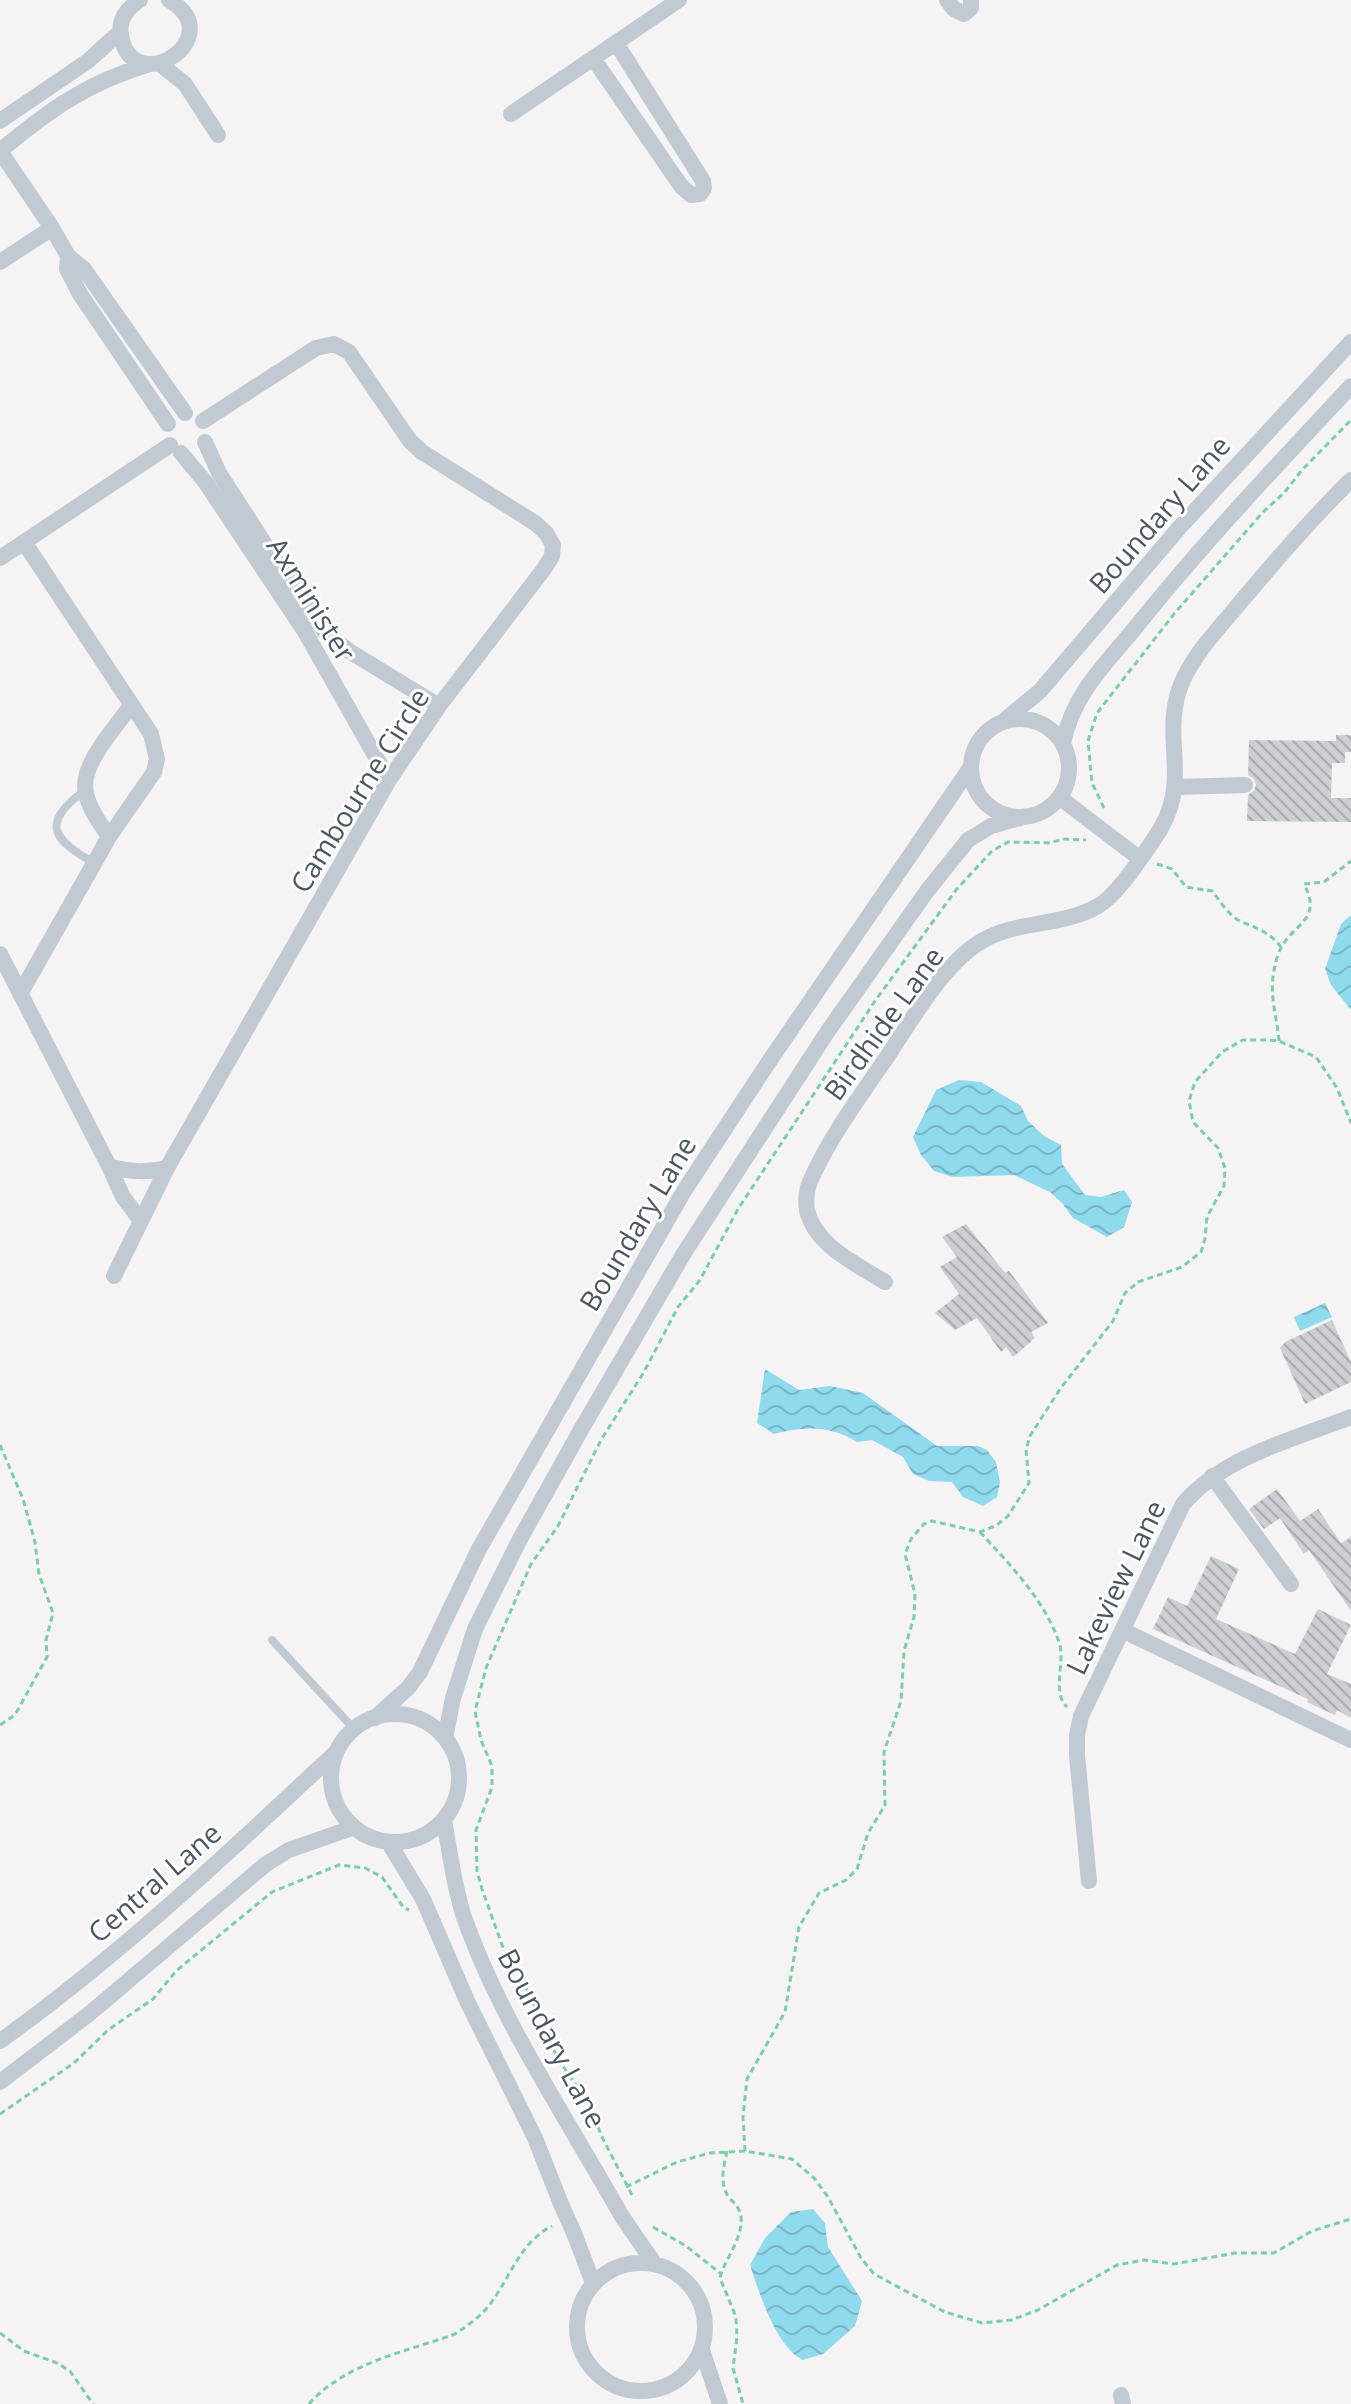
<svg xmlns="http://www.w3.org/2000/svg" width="1351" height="2404" viewBox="0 0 1351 2404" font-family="'Open Sans',sans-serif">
  <defs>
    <pattern id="water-waves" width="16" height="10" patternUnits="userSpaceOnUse" patternTransform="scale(2)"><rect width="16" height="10" fill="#90daee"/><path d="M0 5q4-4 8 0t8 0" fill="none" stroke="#78b4c4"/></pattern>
    <pattern id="building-back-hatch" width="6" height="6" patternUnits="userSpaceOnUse" patternTransform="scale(2)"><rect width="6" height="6" fill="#cdcfd5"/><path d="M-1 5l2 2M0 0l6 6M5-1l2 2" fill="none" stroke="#a8abb0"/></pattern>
  </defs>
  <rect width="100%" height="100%" fill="#f5f3f3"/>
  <path fill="url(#water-waves)" d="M1351,915V1010L1331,985L1325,969L1341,924Z
    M959,1080L981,1082L1021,1106L1028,1121L1044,1136L1061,1145L1062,1164L1085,1195L1101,1197L1124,1190L1132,1202L1124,1227L1107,1237L1073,1218L1063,1204L1050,1192L1014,1175L953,1177L934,1171L921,1155L913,1137L936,1090Z
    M1325,1303L1332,1317L1300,1331L1294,1317Z
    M765,1369L799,1390L830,1386L863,1393L937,1446H978L987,1450L996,1462L1000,1482L997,1497L983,1506L963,1497L952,1482L929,1481L913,1474L903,1457L872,1440L857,1442C831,1425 802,1426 774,1434L757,1423Z
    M813,2209L825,2223L828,2247L862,2301L855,2326L823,2354L803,2360C776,2347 759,2292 750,2265L765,2238L791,2212Z"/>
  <path fill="url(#building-back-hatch)" d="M1336,735H1351V752H1345V763H1332L1331,798H1351V822L1247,821L1248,795L1254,791L1256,785L1254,779L1248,775L1249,740L1336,741Z
    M966,1224L1005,1273L1009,1271L1048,1323L1031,1332L1035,1338L1013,1357L1006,1347L1001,1352L977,1318L955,1330L935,1313L959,1294L940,1267L957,1257L942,1237Z
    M1332,1320L1351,1362V1382L1305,1404L1280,1348L1285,1342Z
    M1277,1489L1300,1521L1318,1509L1341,1543L1351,1537V1611L1309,1550L1304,1554L1280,1518L1264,1529L1249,1509Z
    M1211,1556L1239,1569L1216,1619L1295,1654L1318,1609L1351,1625L1327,1674L1351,1684V1718L1337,1710L1335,1715L1307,1702L1308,1699L1153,1629L1168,1597L1187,1606Z"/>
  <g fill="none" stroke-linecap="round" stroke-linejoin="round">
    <path stroke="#7ad0a6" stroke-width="3" stroke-dasharray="6 4" stroke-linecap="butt" d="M1104,808L1092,783L1088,741L1097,713L1174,614L1263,512L1284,493L1302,470L1351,420
      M1157,864L1172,869L1186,887L1212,891C1220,901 1228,914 1238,920C1255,928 1269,931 1281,947
      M1279,1041C1277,1015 1268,993 1275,966C1276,961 1278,953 1281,948C1294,923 1323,920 1304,884L1324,882L1351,861
      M0,1445L23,1499L35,1542L39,1574L53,1613L46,1640L47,1657L15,1715L0,1725
      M980,1532C1010,1565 1044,1599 1059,1642C1066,1662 1051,1692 1067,1707
      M0,2114L74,2063L108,2030L153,1999L176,1971L272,1892L339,1865L365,1868L382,1877L404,1908L409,1910
      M727,2151C724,2166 719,2182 728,2196C733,2203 740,2207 741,2217C743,2239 725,2258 720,2278L736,2317L737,2337L733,2368L743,2404
      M745,2151L743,2117L747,2079L785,2012L799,1927L819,1893L846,1880L857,1869L868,1833L885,1805L884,1752L901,1701L904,1651L914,1617L915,1594L905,1554L911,1539L924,1524L932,1521L980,1532L997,1525L1008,1516L1029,1483L1026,1450L1030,1436L1060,1389L1113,1321L1125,1293L1138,1282L1182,1267L1201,1252L1205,1239L1207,1217L1224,1186L1225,1168L1218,1148L1193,1122L1189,1101L1195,1082L1222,1052L1243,1040H1265L1279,1041L1316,1057L1337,1088L1351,1123
      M626,2187L677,2162L710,2153L745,2151L792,2159L814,2178L828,2197L861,2258L874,2274L945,2312L982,2323L1011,2320L1038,2310L1117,2265L1144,2260L1174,2264L1235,2253H1274L1312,2231L1351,2219
      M632,2195L602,2137L589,2104L558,2059L523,1981L506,1956L482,1889L477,1871L476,1830L492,1787V1766L481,1740L475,1711L486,1668L531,1564L558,1526L601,1440L644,1372L678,1307L700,1280L738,1209L875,1001L956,890L992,851L1008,842L1050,843L1063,839L1086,840
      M653,2227L686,2246L721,2274
      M0,2333L24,2351L57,2363L70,2371L93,2404
      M309,2404C345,2363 405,2352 455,2334C470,2324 483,2315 493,2300C512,2273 521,2242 552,2226"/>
    <path stroke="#c1cad2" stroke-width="8" d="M84,791C40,823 53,840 94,863
      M272,1640L354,1729"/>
    <path stroke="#c1cad2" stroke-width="16" d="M140,0C127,8 118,20 121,36C133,101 232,37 169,0
      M947,0L954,9L964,14L971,8V0
      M593,58L681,186L691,195L700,194L704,188L703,181L616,43
      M160,64L185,84L218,135
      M511,114L679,0
      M0,121L88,61L120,32
      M0,151L52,228L68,256L84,269L185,413
      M0,151C49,110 88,82 150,64
      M68,256L67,269L80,294L168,424
      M0,262L52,228
      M205,442L219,473L297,594L325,632L349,651L439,706
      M181,453L206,483L304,630L389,780
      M0,558L170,445
      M971 768a49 49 0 1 1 98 0a49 49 0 1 1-98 0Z
      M1005,720L1040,691L1179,528L1351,342
      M1063,743C1074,691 1108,662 1140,622C1206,540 1279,463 1351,386
      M1175,787L1245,785
      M1059,797L1139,858
      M109,837C100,823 89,809 86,793C79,766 115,728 130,707
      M0,954L109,1166C130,1172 146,1173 167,1168L389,780L439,706L544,569L552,556L553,545L546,533L535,523L422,452L410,441L349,352L334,344L316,348L203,421
      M20,994L109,837L154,772L157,759L151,734L24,542
      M109,1166L123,1197L141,1221
      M114,1276L167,1168
      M885,1282C857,1264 815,1246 807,1210C805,1198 807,1186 813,1175C832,1134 861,1095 887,1057C911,1021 941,968 977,944C1014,919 1060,928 1098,906C1117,895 1139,861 1152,842C1195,783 1161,747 1179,690C1189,660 1213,635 1233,611C1271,566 1309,521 1351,480
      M1212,1476L1291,1584
      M1124,1631L1351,1740
      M331 1778a64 64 0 1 1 128 0a64 64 0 1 1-128 0Z
      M375,1718L408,1688L420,1672L479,1549L684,1191L768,1063L970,768
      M445,1738L453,1698L475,1629L520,1539L582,1428L684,1253L828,1031L927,891L968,840L991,826L1020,818
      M444,1821C450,1852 454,1887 464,1917C496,2008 550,2092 598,2175
      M389,1843L423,1899L468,2003L535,2138L561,2204
      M1089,1881L1077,1755V1735L1081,1716L1183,1504C1224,1456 1294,1439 1351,1417
      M0,2041C120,1955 227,1854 334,1754
      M0,2082L89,2014L266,1864L289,1850L352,1828
      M623,2218L654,2263
      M574,2233L593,2283
      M577 2327a64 64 0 1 1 128 0a64 64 0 1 1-128 0Z
      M702,2350L720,2404
      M1121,2395L1123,2404"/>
    <path stroke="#c1cad2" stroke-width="16" d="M598,2175L623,2218
      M561,2204L574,2233"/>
  </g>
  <g text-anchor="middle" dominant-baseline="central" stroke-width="6" stroke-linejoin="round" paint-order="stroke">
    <g font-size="28" fill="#4a5661" stroke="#fff">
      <text transform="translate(1159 514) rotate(-49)">Boundary Lane</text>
      <text transform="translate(312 599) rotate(58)">Axminister</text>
      <text transform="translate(359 790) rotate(-58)">Cambourne Circle</text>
      <text transform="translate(883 1023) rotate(-54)">Birdhide Lane</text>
      <text transform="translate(637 1223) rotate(-59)">Boundary Lane</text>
      <text transform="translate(1115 1587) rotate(-64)">Lakeview Lane</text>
      <text transform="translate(154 1882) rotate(-41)">Central Lane</text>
      <text transform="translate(553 2038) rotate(62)">Boundary Lane</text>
    </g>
  </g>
</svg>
